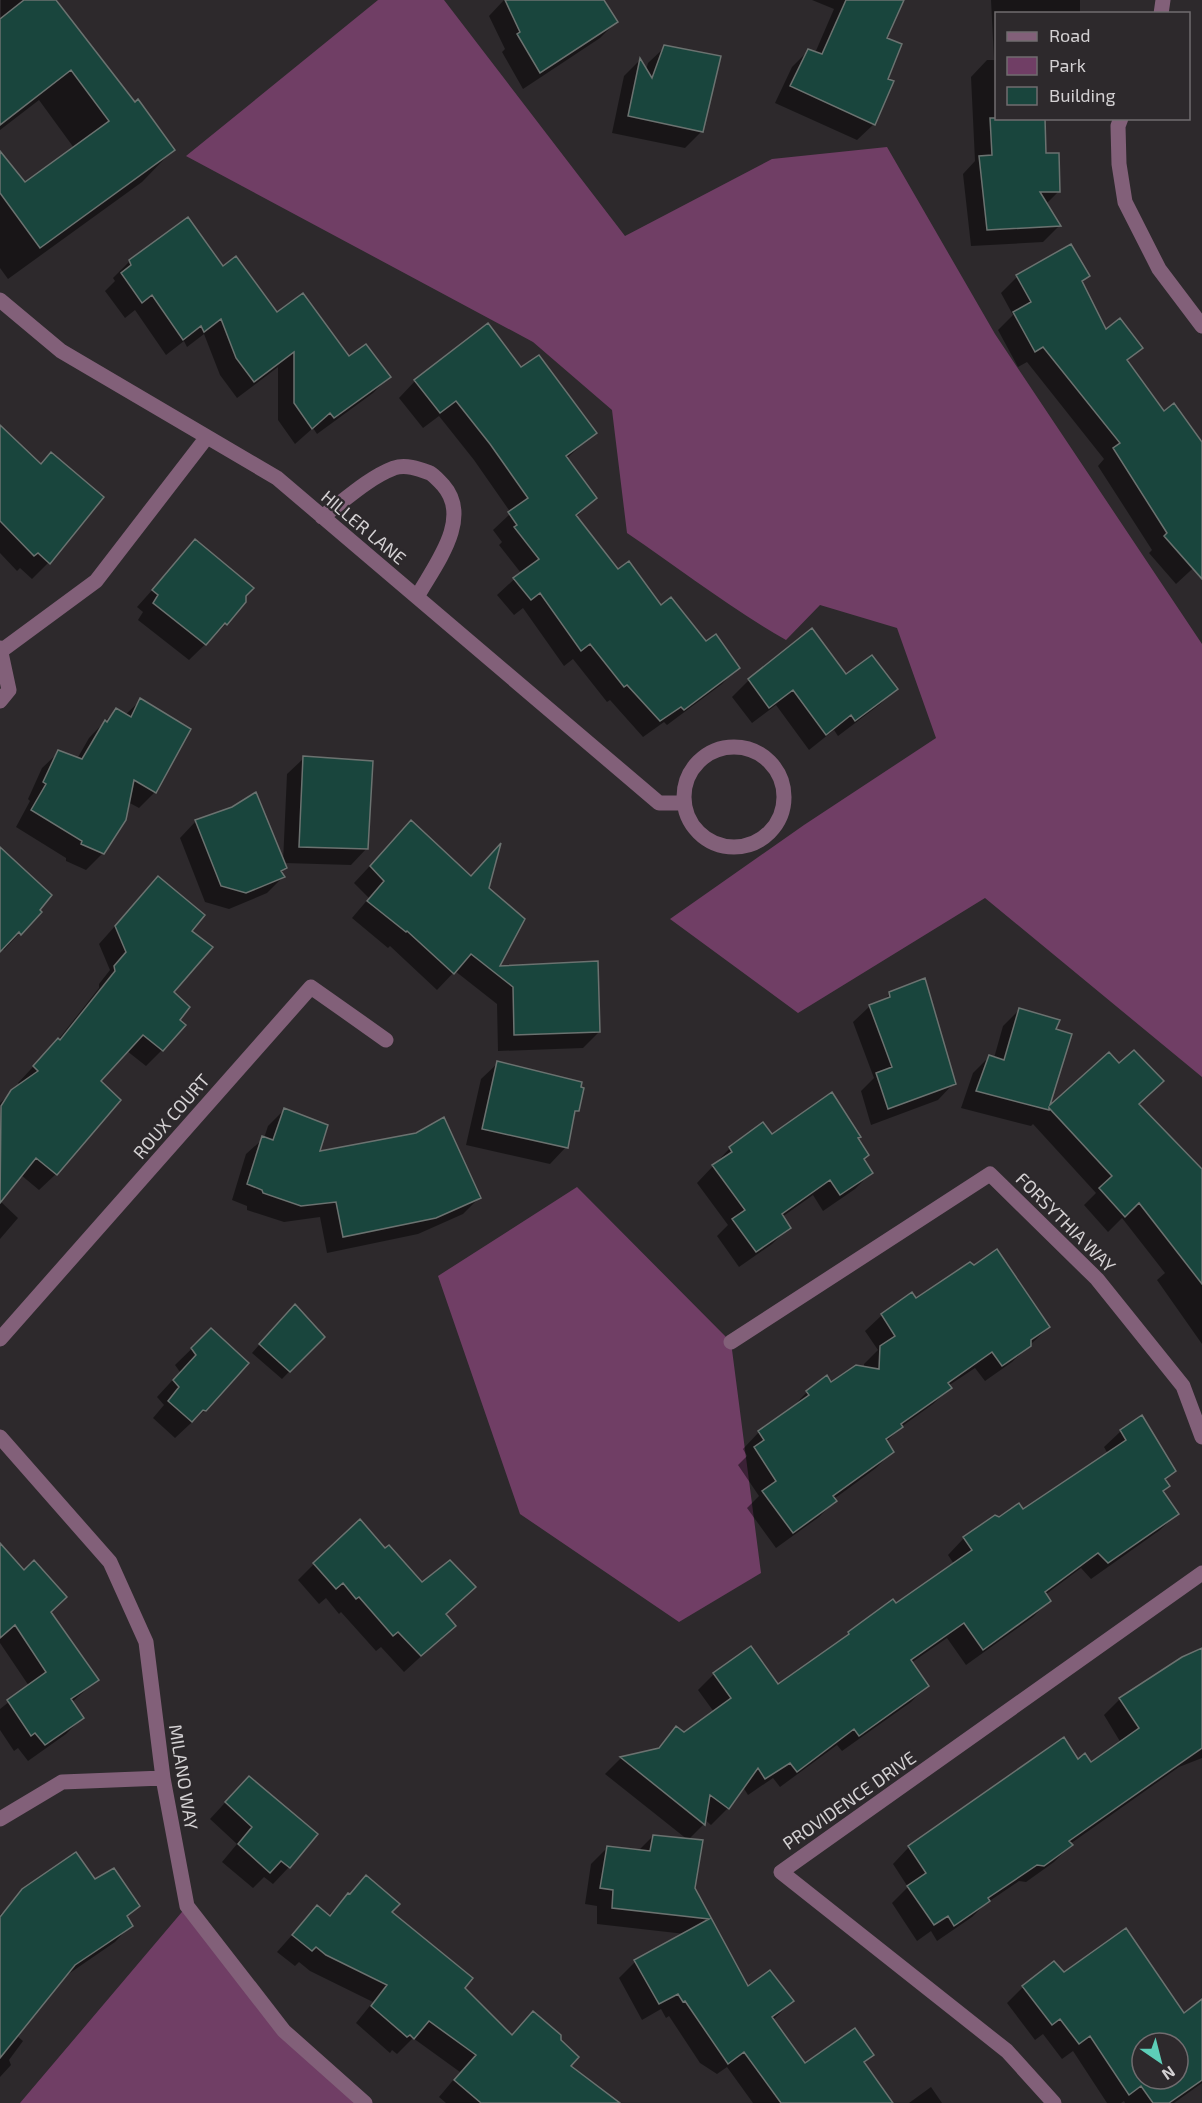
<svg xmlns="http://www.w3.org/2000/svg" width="1202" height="2103" viewBox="0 0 1202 2103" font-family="'Exo 2',sans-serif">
  <rect width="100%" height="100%" fill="#2d292c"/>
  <path fill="#703e65" d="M378,0H444L625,236L772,159L887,147L995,334L1202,644V1077L985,898L798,1013L670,919L804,825L936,738L897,628L820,605L786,640C730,608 680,569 627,533L612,410L533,342L186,156Z
    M577,1187L731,1342L761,1573L679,1622L520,1514L438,1276Z
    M187,1906L284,2031L365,2103H20Z"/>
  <path fill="#0007" fill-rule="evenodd" d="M1,0H54L173,150L142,182L8,279L0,268V153L24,184L74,148L39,100L0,130Z
    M504,0H602L616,22L600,38L523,89L502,52L505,49L489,16Z
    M812,0H902L885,39L886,80L874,124L857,140L775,103L792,67L808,51L815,53L834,9Z
    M991,0H1080V14H996V118L1045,155L1059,191L1046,204L1059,226L1043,242L971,246L963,174L975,161L971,77L987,60H994Z
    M665,47L702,131L685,148L612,133L624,76L640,60L646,70L648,63Z
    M130,261L222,268L277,315L348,358L389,377L373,393L317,434L313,428L295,444L278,420V367L237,398L220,375L204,334L187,347L184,341L166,355L135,310L125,318L105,291L115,281L113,278Z
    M1089,275L1081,283L1106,331L1141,348L1126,362L1164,413L1202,445V560L1176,584L1149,553L1152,550L1098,466L1104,459L1027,362L1018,367L998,330L1013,315L1001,293L1017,277Z
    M488,325L520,369L595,433L566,459L595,498L576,517L617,571L738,667L722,684L667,725L664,722L643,737L610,700L607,702L573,659L564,666L523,608L514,615L497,595L521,573L499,545L502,542L493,530L511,513L474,460L439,416L423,428L399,398L415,381Z
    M0,427L40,465L101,497L48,563L32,579L20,568L17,571L0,553Z
    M196,541L245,596L244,601L226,624L189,660L138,620L143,612L137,607Z
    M811,630L846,676L896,689L879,705L838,736L834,730L809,750L776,705L752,723L732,697L749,680Z
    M141,700L155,792L139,808L128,802L125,820L116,836L103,853L86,870L66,861V858L16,827L30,801L28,799L42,768L59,752L77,759L89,738L116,710L125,715Z
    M304,758L367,848L351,865L284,863L286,868L281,873L283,877L267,893L229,909L205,902L180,838L196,821L283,862L287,774Z
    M395,839L470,877L497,968L599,1032L583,1048L498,1051L497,1004L455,971L437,990L390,946L388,948L352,918L369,898L354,883Z
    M0,849L39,912L4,950L2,948L0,950Z
    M158,878L190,932L172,993L178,1020L162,1050L146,1066L127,1051L99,1081L56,1174L39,1190L21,1175L0,1200V1103L20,1085L18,1083L58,1040L99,988V984L110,970L99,944Z
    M890,994L954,1083L938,1100L871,1125L861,1091L874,1078L853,1022L870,1006L882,1002Z
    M1020,1009L1054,1030L1047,1109L1108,1054L1137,1105L1202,1171V1344L1157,1280L1165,1273L1122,1218L1108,1232L1084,1205L1096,1193L1033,1124L1031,1126L961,1108L973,1073L989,1057L994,1058L1003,1026Z
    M498,1063L578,1110L573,1115L566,1147L550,1164L466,1145L481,1079Z
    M284,1110L317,1153L479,1198L463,1214L418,1234L327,1253L320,1217L284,1222L247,1210V1206L232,1200L246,1154L264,1138L268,1126Z
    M771,1136L857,1139L862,1160L871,1173L855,1189L823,1211L813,1195L782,1217L789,1228L772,1244L739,1267L717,1236L728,1225L697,1183L730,1148Z
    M0,1201L18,1218L0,1239Z
    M916,1300L1049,1327L1012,1362L985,1381L975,1368L948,1386L950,1388L933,1404L901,1427L886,1442L892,1452L876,1468L834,1499L835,1501L819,1517L776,1548L747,1508L759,1496L738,1465L747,1456L743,1449L759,1432L791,1409L807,1392L826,1377L831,1384L864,1368V1364L878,1350L865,1331L882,1315Z
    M287,1313L323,1337L282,1379L252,1353Z
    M211,1330L205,1410L175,1438L153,1418L164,1405L157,1397L180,1372L175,1365Z
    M1121,1431L1174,1471L1164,1481L1162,1492L1177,1514L1160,1530L1091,1579L1081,1568L1045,1595L1049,1601L1033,1617L966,1665L947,1638L911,1663L927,1686L911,1702L842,1751L837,1745L780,1787L773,1778L748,1795L743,1787L728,1808L711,1825L704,1819V1824L688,1840L605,1774L621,1758L655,1751L676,1728L685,1734L714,1712L698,1690L714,1674L778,1686L837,1645L849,1633L896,1605L954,1564L948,1555L964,1538L999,1518L1023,1511L1108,1454L1104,1447Z
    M0,1554L50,1613L97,1680L72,1702L82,1718L66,1734L28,1761L18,1748L14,1751L0,1730V1709L29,1686L0,1643Z
    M314,1564L444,1614L454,1626L404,1672L381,1647L376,1651L341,1612L339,1614L326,1598L319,1604L298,1580Z
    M1202,1650V1758L1179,1767L1070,1844L1071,1845L1054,1862L1026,1882L1019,1881L985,1904L972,1917L937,1941L931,1931L917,1941L892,1903L908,1887L893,1864L909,1847L1077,1761L1091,1764L1121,1743L1104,1715L1120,1699Z
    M233,1794L289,1867L273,1884L264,1877L253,1888L222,1862L237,1844L210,1819Z
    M653,1836L693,1888L748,1988L792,2001L773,2020L804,2065L872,2055L864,2063L891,2103H753L727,2067L717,2074L700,2063L669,2016L666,2018L661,2009L642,2020L619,1978L635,1962L685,1934L597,1924V1906L585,1904L591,1864L607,1848L638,1851Z
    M366,1877L389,1912L511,2036L533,2013L568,2067L617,2103H446L439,2097L460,2072L413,2038L397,2054L392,2050L390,2053L356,2023L373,2002L310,1971L299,1962L295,1966L277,1952L317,1907L328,1916Z
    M94,1881L138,1906L126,1917L131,1925L115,1942L64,1977L16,2035L23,2041L9,2060L11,2065L0,2077V1915L23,1890Z
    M1064,1974L1202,2021V2083L1174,2103H1125L1124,2101L1121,2103H1107L1073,2051L1062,2059L1043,2034L1035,2040L1007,2003L1023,1987ZM1142,2043H1178V2079H1142Z
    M931,2087L942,2103H909Z"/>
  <path fill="#19453d" stroke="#6b7270" stroke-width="1.5" fill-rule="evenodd" d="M24,0H56L135,102L138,99L175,150L40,248L0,193V151L25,182L109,121L71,70L0,125V19Z
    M505,0H604L618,22L540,73L517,34L520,32Z
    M846,0H904L887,38L902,44L888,79L894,81L875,125L790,86L808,49L822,54Z
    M664,45L721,56L703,132L628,116L640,58L652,78Z
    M990,118H1045L1046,153H1059L1060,192H1040L1061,226L987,230L979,156L992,155Z
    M188,217L223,266L236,256L277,312L303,293L349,356L366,344L391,377L334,418L330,413L312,429L294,403V352L254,382L236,358L221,319L204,332L201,326L183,340L152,295L142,303L121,273L131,265L129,260Z
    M1071,244L1090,276L1082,281L1106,329L1120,318L1143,348L1127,360L1164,411L1174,403L1202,442V579L1164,536L1167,533L1113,448L1120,443L1043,347L1035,352L1013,312L1031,302L1016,275Z
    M488,323L521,367L539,355L597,433L566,456L597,498L576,515L618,569L629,561L661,605L671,597L706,641L716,634L740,668L684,710L681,707L660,721L627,685L624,687L590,644L581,651L540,593L531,600L513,578L539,559L514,527L517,525L508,512L528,498L490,444L456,401L440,413L414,380Z
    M0,425L41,464L51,452L104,497L50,564L38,553L34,556L0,521Z
    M195,539L254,588L246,596V602L227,625L225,623L206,645L153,603L158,595L152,590Z
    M812,628L846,674L872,655L898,689L855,721L851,715L826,735L793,690L769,708L748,679Z
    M140,698L191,729L156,793L134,780L126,820L104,854L81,844L82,841L31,810L46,784L43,782L58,750L82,759L105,720L107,722L116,708L131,717Z
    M303,756L373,761L368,849L299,847Z
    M256,792L287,868L281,871L285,877L246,893L221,886L195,820L232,807Z
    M411,820L471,876L501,843L489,888L525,919L500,966L598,961L600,1032L514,1035L513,987L471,954L454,974L407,931L406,932L367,901L384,881L370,866Z
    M0,847L52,895L40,910L42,912L21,935L19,932L0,952Z
    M158,876L205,915L192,931L213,947L174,992L190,1007L180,1020L186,1025L163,1051L143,1035L101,1081L121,1100L57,1175L36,1158L0,1203L1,1106L11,1090L38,1071L33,1066L58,1038L60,1040L115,971L114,966L126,952L115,926Z
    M925,978L956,1084L888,1109L876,1073L892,1067L869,1005L890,997L889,992Z
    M1019,1008L1060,1020L1056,1029L1072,1034L1050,1105L1109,1052L1119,1063L1134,1050L1164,1081L1139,1104L1202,1169V1284L1139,1203L1125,1217L1099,1188L1112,1176L1049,1108V1110L976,1091L989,1055L1004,1060Z
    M497,1061L582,1082L581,1087L584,1088L579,1111H575L568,1148L482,1129Z
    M832,1092L861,1137L858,1138L869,1155L864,1159L873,1173L840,1195L830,1180L782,1214L791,1228L756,1252L732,1219L745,1210L712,1165L732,1152L729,1147L763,1122L772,1134Z
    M284,1108L328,1125L320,1151L416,1133L444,1117L481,1198L436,1218L343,1237L336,1202L301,1206L263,1193L262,1190L247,1184L262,1136L273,1140Z
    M997,1249L1050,1327L1031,1340V1346L1002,1366L992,1352L948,1383L952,1388L901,1424L903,1427L886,1439L894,1452L833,1496L837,1501L793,1533L762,1491L776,1481L754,1447L764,1440L758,1431L809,1395L806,1391L827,1375L831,1382L856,1365L879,1369L880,1346L895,1336L881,1314L912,1292L916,1298L970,1262L974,1265Z
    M295,1304L325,1337L290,1372L259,1344Z
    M211,1328L249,1363L206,1411L203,1410L192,1422L168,1401L179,1387L173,1380L196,1355L191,1348Z
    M1142,1415L1176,1471L1165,1479L1170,1486L1163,1491L1179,1514L1108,1563L1098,1553L1045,1592L1051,1601L983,1650L964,1623L911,1660L929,1686L859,1736L854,1729L797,1772L790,1763L765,1779L758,1768L729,1809L710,1795L705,1825L620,1757L659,1748L676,1726L684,1732L731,1698L713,1673L751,1646L778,1684L849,1634L848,1632L893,1599L896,1603L972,1550L963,1537L995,1515L999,1517L1019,1503L1023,1509L1126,1440L1120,1430Z
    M360,1519L385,1548L389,1545L422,1582L450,1560L476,1587L446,1614L456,1626L421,1656L398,1632L393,1636L359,1597L356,1599L343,1583L336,1589L313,1563Z
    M0,1543L24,1570L34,1560L67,1597L51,1612L99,1680L71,1699L84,1718L45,1745L35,1733L31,1736L7,1700L46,1672L15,1625L0,1638Z
    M1202,1648V1748L1069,1841L1073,1845L1044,1866L1037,1865L988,1898L990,1901L954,1926L948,1916L934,1925L907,1886L926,1873L908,1846L1064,1737L1078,1759L1085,1753L1091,1762L1139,1728L1119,1698L1182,1657Z
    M249,1776L318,1834L290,1868L281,1861L270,1873L238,1844L252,1827L225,1802Z
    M653,1835L703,1840L695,1888L748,1986L770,1970L794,2001L772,2017L805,2063L855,2028L874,2055L864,2062L893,2103H781L744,2052L728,2064L685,2001L683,2002L678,1994L659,2004L634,1960L709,1919L612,1908L613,1890L600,1888L607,1846L650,1851Z
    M76,1852L95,1879L114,1868L140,1906L127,1916L133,1926L75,1965L0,2058V1917L22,1889Z
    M366,1875L400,1904L392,1912L473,1978L465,1988L512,2035L533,2011L561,2035V2040L579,2057L571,2066L620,2103H481L454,2080L476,2055L429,2021L414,2039L410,2035L407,2037L371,2006L387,1985L326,1955L316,1947L312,1951L292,1935L317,1905L330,1916L348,1893L350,1894Z
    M1126,1928L1184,2013L1202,1999V2080L1169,2103H1153L1141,2086L1129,2095L1090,2036L1079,2044L1060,2019L1052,2025L1022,1986L1054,1961L1064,1972ZM1142,2043H1178V2079H1142Z"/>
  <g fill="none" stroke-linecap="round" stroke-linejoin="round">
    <path stroke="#826079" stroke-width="15" d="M1161,14L1163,0
      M1121,118L1118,126L1119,164L1125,202L1159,269L1202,326
      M0,300L61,351L277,478L659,803H684
      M322,517C345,500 368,478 394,468C406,464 419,469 430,473C435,476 439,481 443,485C473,519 434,566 417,597
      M0,648L9,690L0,701
      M1,651L96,581L207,437
      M684 797a50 50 0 1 1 100 0a50 50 0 1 1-100 0Z
      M0,1339L311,987L386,1040
      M731,1342L990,1174L1097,1279L1183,1386L1202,1437
      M0,1437L110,1562L146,1642L163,1778L187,1906L284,2031L365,2103
      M0,1819L62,1782L163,1778
      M1054,2103L1007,2051L781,1872L1202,1573"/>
  </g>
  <g text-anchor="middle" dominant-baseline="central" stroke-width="4.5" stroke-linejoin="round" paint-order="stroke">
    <g font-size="18" fill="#d4d1d3" stroke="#2d292c">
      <text transform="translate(364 527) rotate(40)">HILLER LANE</text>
      <text transform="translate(171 1116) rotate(-49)">ROUX COURT</text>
      <text transform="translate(1066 1222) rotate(45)">FORSYTHIA WAY</text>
      <text transform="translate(184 1777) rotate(81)">MILANO WAY</text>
      <text transform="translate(849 1800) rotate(-35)">PROVIDENCE DRIVE</text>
    </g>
  </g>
  <rect x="995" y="12" width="195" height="108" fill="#2d292c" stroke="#706c6f" stroke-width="1.5"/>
  <rect x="1007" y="32" width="30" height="9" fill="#826079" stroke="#706c6f" stroke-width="1.5"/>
  <text x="1049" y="42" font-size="18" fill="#d4d1d3">Road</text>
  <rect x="1007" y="57" width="30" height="18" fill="#703e65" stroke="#706c6f" stroke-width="1.5"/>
  <text x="1049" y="72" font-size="18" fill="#d4d1d3">Park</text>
  <rect x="1007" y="87" width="30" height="18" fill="#19453d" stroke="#706c6f" stroke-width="1.5"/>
  <text x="1049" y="102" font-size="18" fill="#d4d1d3">Building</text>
  <g transform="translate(1160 2061) rotate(145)"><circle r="28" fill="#2d292c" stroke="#706c6f" stroke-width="1.5"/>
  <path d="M0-4.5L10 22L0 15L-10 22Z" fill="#5dceb8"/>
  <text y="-9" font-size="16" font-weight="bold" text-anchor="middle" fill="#d4d1d3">N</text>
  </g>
</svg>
